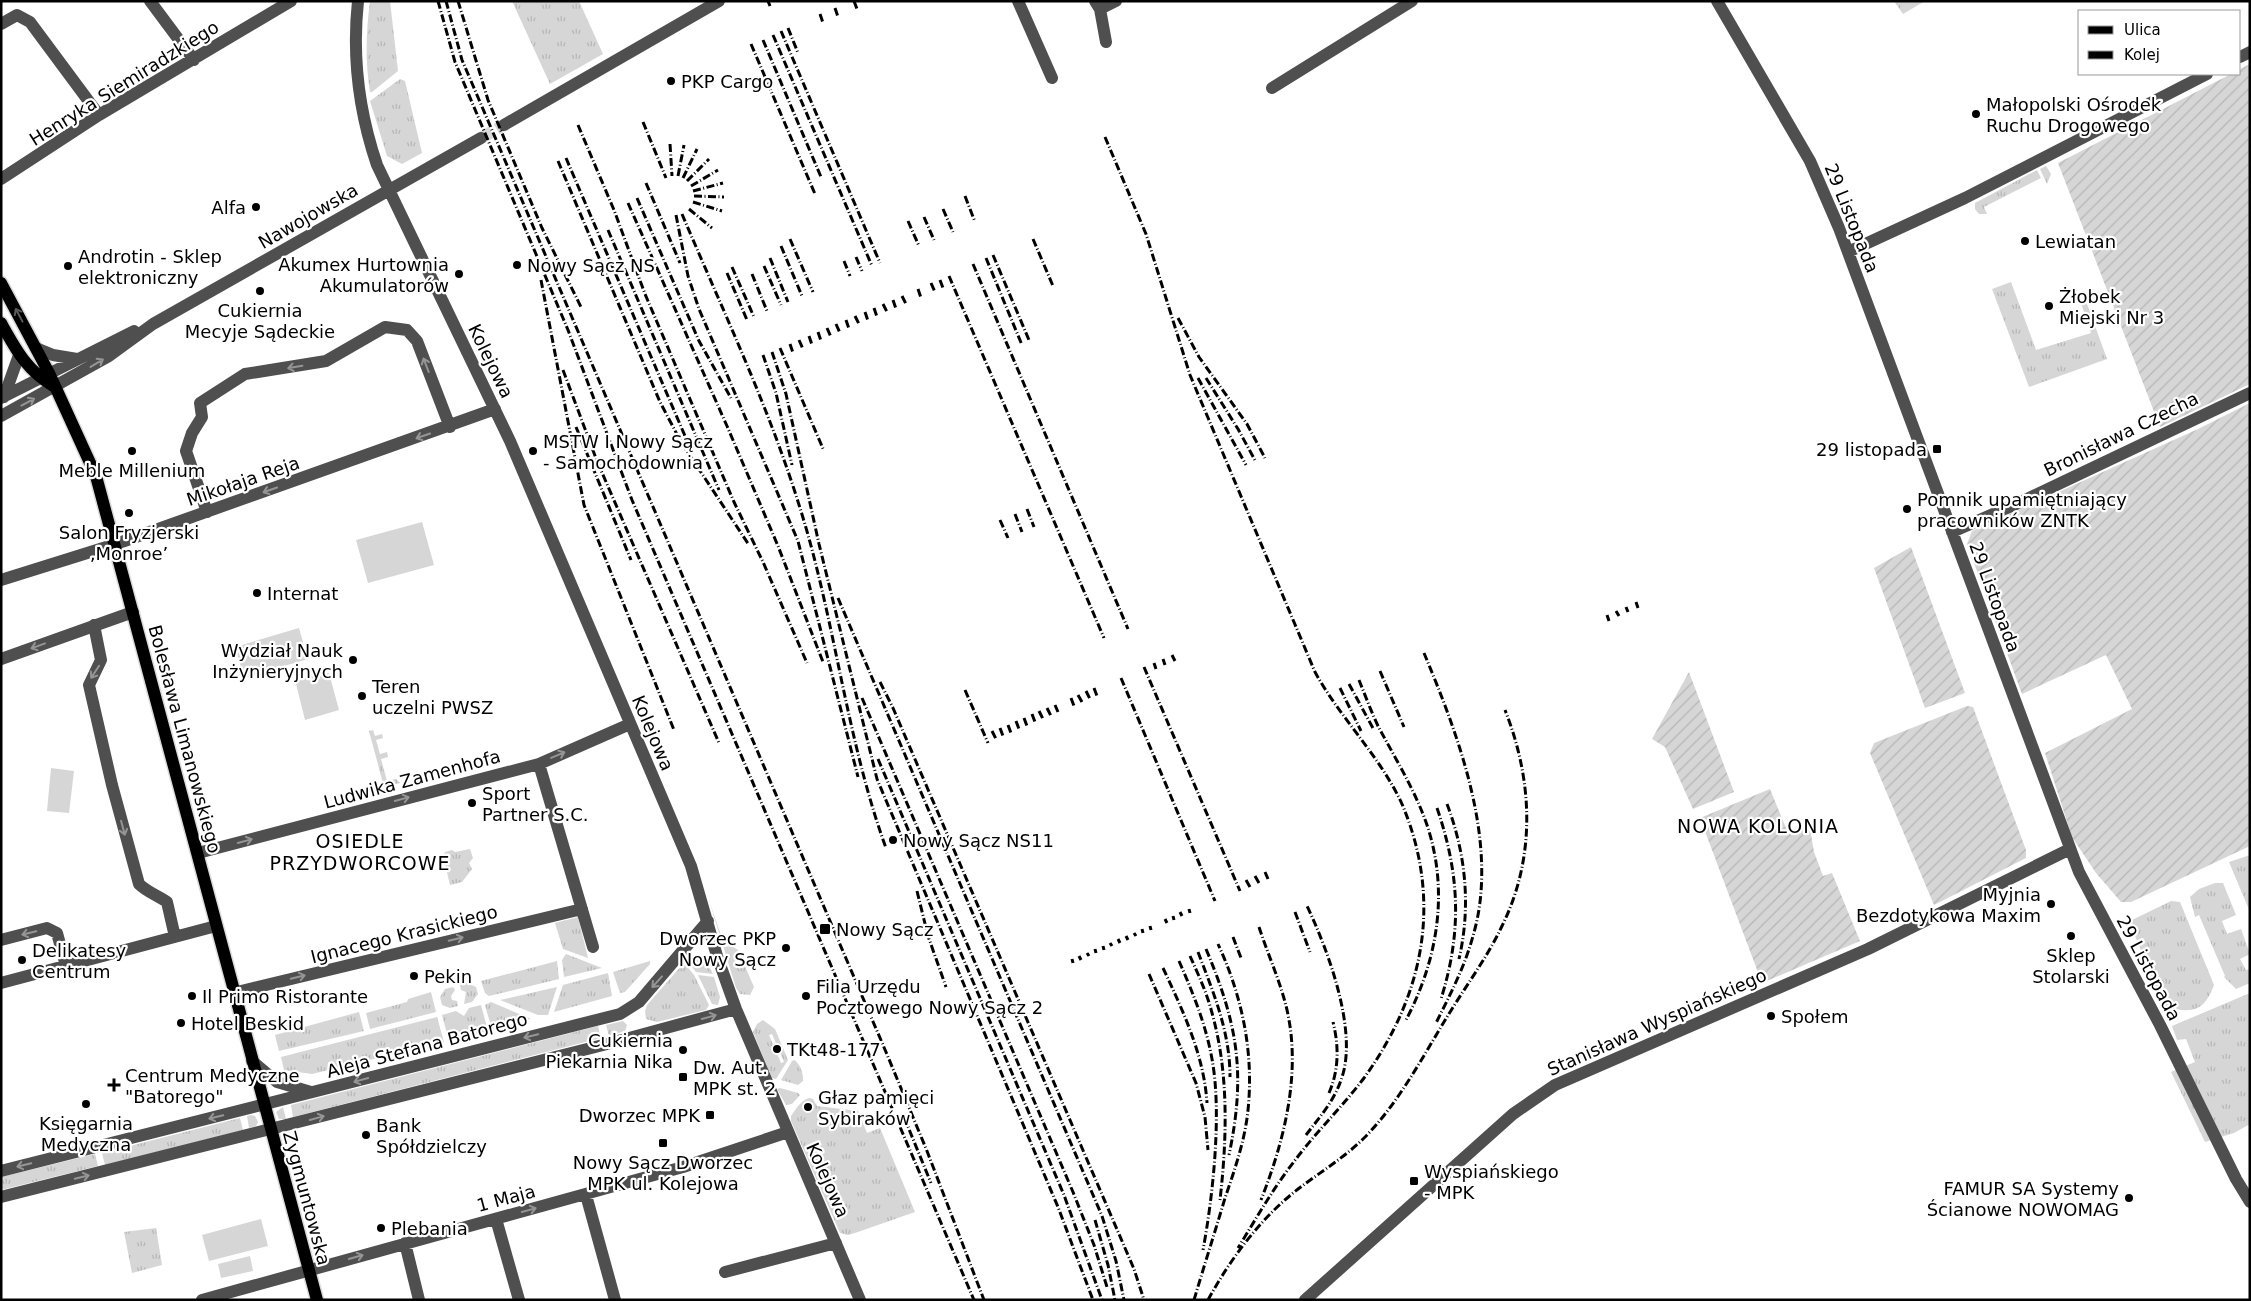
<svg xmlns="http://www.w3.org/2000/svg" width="2251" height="1301" viewBox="0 0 2251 1301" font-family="'DejaVu Sans',sans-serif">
  <defs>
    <pattern id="grass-tufts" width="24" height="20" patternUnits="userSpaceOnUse" patternTransform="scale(1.25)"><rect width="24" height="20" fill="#d6d6d6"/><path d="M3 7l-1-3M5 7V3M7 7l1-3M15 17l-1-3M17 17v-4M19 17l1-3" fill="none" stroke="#b6b6b6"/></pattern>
    <pattern id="garden-furrows" width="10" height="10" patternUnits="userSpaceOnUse" patternTransform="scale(1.25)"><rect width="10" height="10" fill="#d6d6d6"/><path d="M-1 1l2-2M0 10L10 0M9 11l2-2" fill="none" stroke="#b6b6b6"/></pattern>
  </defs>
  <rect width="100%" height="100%" fill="#fff"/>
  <path fill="url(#grass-tufts)" fill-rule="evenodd" d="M370,1H390L398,71L372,92H370C365,61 366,32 370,1Z
    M512,1H579L603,54L550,84Z
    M1894,1H1925L1903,14Z
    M400,79L405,81L422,153L402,164L387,156L370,101Z
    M2046,166L2051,174L2047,184L2040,169Z
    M2037,170L2041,178L1984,207L1987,214H1979L1975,209V203Z
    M2011,282L2036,350L2091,333L2081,303L2086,301L2107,359L2029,387L1992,289Z
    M373,730L375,736L382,734L383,738L376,740L380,754L387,752L388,757L381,759L387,781L396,779L400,783L384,787L369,731Z
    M470,849L473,858L469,863L472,869L462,882L450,885L443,856L445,852L452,850L455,852Z
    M2250,855V912L2229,862Z
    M2215,883H2223L2236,915L2222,921L2227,934L2241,929L2250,954L2240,959L2246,970L2250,969V983L2236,989L2224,977L2225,976L2199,915L2195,917L2190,897L2199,889Z
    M709,900L725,947L732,946L738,950L754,987L750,995L740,994L736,988Z
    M2171,901L2180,902L2214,985C2204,1011 2194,1013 2168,1008L2160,998L2131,926L2132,920Z
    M578,917L588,958L563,949L555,923Z
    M566,954L602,968L564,977L562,960Z
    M695,956L706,961L713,974L696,972L689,963V957Z
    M557,961L559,979L489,996L485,993L481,981Z
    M650,961V964L625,992L620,993L613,972Z
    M682,965H686L694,975L709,1005L706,1010L657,1022L646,1019L645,1011L647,1005Z
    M608,973L612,996L554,1012L563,985Z
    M698,975L714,977L720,997L718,1005L712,1004Z
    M467,983L476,987L478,994L472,1002L464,1004L466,992L461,990L460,985Z
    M453,987L455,990L451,996L452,1000L457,1001L458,1006L450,1008L442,1005L440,997L445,989Z
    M557,987L548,1015H538L500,1000Z
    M431,992L436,1012L370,1029L366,1013L407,1002L408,999Z
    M2250,993V1124L2234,1133L2205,1142L2171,1072L2195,1062L2186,1039L2177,1040L2172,1026Z
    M491,1002L531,1019L513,1021L509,1017L505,1018V1024L501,1028L492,1030L485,1005Z
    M481,1005L488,1031L449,1041L442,1015L456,1011L464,1016L469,1008Z
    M359,1012L364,1031L279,1051L275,1035Z
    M437,1017L444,1042L312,1074L284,1070L281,1057Z
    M763,1020L775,1029L788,1060L776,1079L772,1078L753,1032L757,1024ZM772,1034L784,1062L781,1063L769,1035Z
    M623,1021L627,1025L625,1031L609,1036L606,1025Z
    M598,1026L601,1038L293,1117L291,1105Z
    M794,1060C800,1063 804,1075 803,1081L798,1085L781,1080L792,1061Z
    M780,1088L798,1093L800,1095L792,1104L786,1105L777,1089Z
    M809,1098L813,1099L817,1106L858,1111L867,1133L880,1128L915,1212L855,1233L848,1235L840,1233L791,1121V1116C796,1109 800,1101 809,1098Z
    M283,1107L286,1119H279L276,1112Z
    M251,1115L255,1116L258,1122L256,1126L249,1128L247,1116Z
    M240,1118L243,1130L105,1165L102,1153Z
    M95,1154L98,1166L1,1190V1177Z
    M156,1228L162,1265L132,1273L124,1232Z"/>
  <path fill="url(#garden-furrows)" d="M2250,64V384L2160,427L2058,163L2231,74H2240V69Z
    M2250,403V846L2131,902H2121L2096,873L2072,837L2045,753L2132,709L2106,655L2022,694L1967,544L1972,531L2198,429Z
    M1911,547L1965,693L1925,708L1874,568Z
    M1689,672L1734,792L1693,809L1665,747L1652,739Z
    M1967,706L1973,707L2026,850V858L1934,905L1870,753L1874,743Z
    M1770,789L1788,833L1809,823L1814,852L1823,876L1832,873L1860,941L1762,983L1700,818Z"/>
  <path fill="#d6d6d6" d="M422,522L434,565L368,583L356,540Z
    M299,628L308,659L244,678L235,647Z
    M329,673L339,710L305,720L295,680Z
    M51,768L74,771L69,813L47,811Z
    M261,1219L268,1246L209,1261L202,1235Z
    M250,1256L253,1271L221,1278L218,1264Z"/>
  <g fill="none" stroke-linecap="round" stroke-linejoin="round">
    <path stroke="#d9d9d9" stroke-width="12" stroke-dasharray="12 6" stroke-linecap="butt" d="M481,138L504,125"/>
    <g stroke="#dbdbdb" stroke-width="15">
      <path id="major" d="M1,283L49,373L96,476L317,1300
        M1,323C16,350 27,371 55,387"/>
    </g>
    <path stroke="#4f4f4f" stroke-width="12" d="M150,1L194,60
      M358,1C352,57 359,112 377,165L510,441L691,866L717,956L736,1009L860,1300
      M1018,1L1052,78
      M1095,1L1100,9L1106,42
      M1717,1L1810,161L1839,228L2079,872L2160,1025L2236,1179L2250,1202
      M1100,9L1116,1
      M1,24L17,15L30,22L99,115
      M2240,57L2250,52
      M1272,88L1412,1
      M504,125L719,1
      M1,179L99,115L291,1
      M1848,252L1965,198L2207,74
      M36,348L53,355L77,359
      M4,397L19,355
      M1,398L134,331
      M1,416L109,356L153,324L481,138
      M207,512L186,451L192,433L202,417L200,403L245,374L326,361L385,327L407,330L417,341L450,427
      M1952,532L2023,501L2250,393
      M1,580L116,544L495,409
      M94,625L101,660L89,685L112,785L139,884C147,892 157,895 167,902L175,937
      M1,659L133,612
      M539,764L593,947
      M198,853L539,764L630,724
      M1,940L47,928L57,933L66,966
      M1,983L216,926
      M233,993L582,909
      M252,1061L277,1082L311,1092
      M1,1171L620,1014L639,1002L708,921
      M586,1195L615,1300
      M1,1197L607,1044L736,1009
      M496,1219L519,1300
      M405,1243L419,1300
      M725,1272L836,1243
      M202,1300L683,1167L788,1132
      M1305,1300L1513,1114L1555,1085L1868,949L2070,849"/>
    <use href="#major" stroke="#000" stroke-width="12"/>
    <path stroke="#000" stroke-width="3" stroke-dasharray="8 2.5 1 2.5" stroke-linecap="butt" d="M438,1L455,62L568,330L632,500L974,1300
      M446,1L462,60L474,88L886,1052L927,1151L984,1300
      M458,1L488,100L542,228L581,307
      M768,1L770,6
      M854,1L857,9
      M873,1V2
      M835,8L838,17
      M820,14L823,23
      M788,28L798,53
      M781,31L880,263
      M773,35L872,266
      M763,40L821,177
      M751,44L815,194
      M643,122L666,178
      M578,125L614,210L645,294L734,502L763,562L807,663
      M1105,137L1146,234L1190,375L1315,672C1340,718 1380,756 1402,804C1443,901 1424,995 1364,1078C1343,1106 1317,1131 1296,1159C1274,1187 1257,1217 1238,1248
      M670,144L672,176
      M566,158L685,436
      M558,161L660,402L681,442L749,545
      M678,176L684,145
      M683,178L697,149
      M687,181L709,159
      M646,183L680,263
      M691,186L718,170
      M693,191L723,183
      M694,196L724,197
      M965,196L975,222
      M637,198L699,341L731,398
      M693,202L722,211
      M628,203L727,426L778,546L823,662
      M689,209L712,228
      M943,209L953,232
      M682,214C723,311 769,407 800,508C835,619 846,738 886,848
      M676,215L688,276L699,309L798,541L858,777
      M924,217L934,240
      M908,221L919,246
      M608,230L719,490
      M790,239L813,292
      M1033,239L1053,286
      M781,246L802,296
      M993,255L1029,340
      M856,257L862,271
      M770,258L788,302
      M986,258L1022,345
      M844,261L850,276
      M973,264L1128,629
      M764,266L781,305
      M732,267L754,317
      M727,273L747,320
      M752,274L767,311
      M949,276L1104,638
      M541,280L584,505L674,730
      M940,280L943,288
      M931,283L935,292
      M918,289L921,298
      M902,296L906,304
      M893,300L896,309
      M883,304L887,312
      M874,308L877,317
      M865,312L868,321
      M855,316L859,324
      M1178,318L1199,357L1247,424L1265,458
      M846,320L849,329
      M836,324L840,333
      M827,328L831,337
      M818,332L821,341
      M809,336L812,345
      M799,340L803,349
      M790,344L793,353
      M780,348L824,451
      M772,352L786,394L819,544L877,779L1058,1207L1093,1300
      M763,355L776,393L792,465
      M563,370L597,461L719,743
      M1198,378L1246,465
      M1206,378L1238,429L1256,462
      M576,427L631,560
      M1027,509L1034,527
      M1015,514L1022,532
      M1000,520L1008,538
      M838,598L1102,1216L1116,1261L1124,1300
      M1636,602L1638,608
      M1626,607L1628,612
      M1616,611L1619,616
      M1607,615L1609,621
      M1424,653C1459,737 1500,845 1473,936C1465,966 1450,995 1436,1023
      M1172,655L1175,661
      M1163,659L1165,665
      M1154,663L1156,669
      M1144,667L1240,891
      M1380,671L1404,727
      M1121,678L1215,901
      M1359,680C1365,695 1371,711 1378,726C1395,758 1415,790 1427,825C1449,891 1438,959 1406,1020
      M880,682L893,708L1134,1269L1144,1300
      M1349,684L1374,730
      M1094,688L1097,696
      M1340,688L1361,731
      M965,690L988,743
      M1086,691L1090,699
      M1078,695L1082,702
      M862,698L1073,1192L1094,1245L1107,1287
      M1071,698L1074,706
      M1055,705L1058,712
      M1047,708L1051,716
      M1039,711L1043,719
      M1032,714L1035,722
      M1024,718L1027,726
      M1016,721L1019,729
      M1008,725L1011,733
      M1000,728L1003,736
      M992,731L996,739
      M878,759L1064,1195L1102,1300
      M1447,804C1466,854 1471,907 1459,959
      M1437,808C1460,875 1462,932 1441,999
      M1265,872L1268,879
      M1255,876L1259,883
      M1246,880L1250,887
      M917,891L928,936L946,987
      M1189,909L1190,913
      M1180,912L1182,916
      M1295,912L1310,952
      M1173,916L1174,920
      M1165,919L1167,923
      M1150,926L1151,930
      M1259,927C1267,952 1278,976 1285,1002C1303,1068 1285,1139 1261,1200
      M1142,929L1143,933
      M1134,933L1136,936
      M1126,936L1128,940
      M1233,937L1241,958
      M1118,939L1120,943
      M1110,943L1112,946
      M1103,946L1104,950
      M1095,949L1096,953
      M1206,949C1238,1025 1246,1074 1229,1155
      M1198,952C1214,994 1230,1032 1230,1077
      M1087,953L1089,956
      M1079,956L1081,960
      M1190,956C1198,974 1207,993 1212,1013C1229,1073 1227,1139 1220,1200
      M1072,959L1073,963
      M1179,961C1193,993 1206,1025 1212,1059C1222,1113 1213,1196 1203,1250
      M1163,968C1183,1011 1204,1055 1207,1103
      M1149,974L1196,1083L1205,1117L1208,1150
      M1329,1093C1339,1070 1339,1046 1333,1022
      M904,1117L931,1183
      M1306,1135C1319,1118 1334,1101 1341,1080C1359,1033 1328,950 1307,906
      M1095,1220L1108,1265L1115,1300
      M1194,1300C1204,1266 1215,1232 1225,1198C1235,1169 1245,1140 1248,1110C1254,1052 1242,996 1218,944
      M1208,1300C1228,1263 1255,1226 1286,1199C1311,1177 1340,1162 1364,1138C1398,1104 1422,1058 1447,1017C1465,987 1487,958 1502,926C1536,857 1533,781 1505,710"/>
  </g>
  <defs><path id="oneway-shaft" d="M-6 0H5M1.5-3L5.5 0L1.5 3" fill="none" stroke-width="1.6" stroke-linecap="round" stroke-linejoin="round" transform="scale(1.25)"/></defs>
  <use stroke="#595959" href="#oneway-shaft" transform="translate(19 315) rotate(-118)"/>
  <g stroke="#959595">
    <use href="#oneway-shaft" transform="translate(97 363) rotate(-31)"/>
    <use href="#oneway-shaft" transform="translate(426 365) rotate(-111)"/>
    <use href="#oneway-shaft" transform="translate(295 367) rotate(170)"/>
    <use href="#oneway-shaft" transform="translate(28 402) rotate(-28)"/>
    <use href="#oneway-shaft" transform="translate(423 436) rotate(161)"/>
    <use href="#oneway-shaft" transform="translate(270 490) rotate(161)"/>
    <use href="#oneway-shaft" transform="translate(38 646) rotate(160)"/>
    <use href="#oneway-shaft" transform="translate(95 672) rotate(123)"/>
    <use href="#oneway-shaft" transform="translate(558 755) rotate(-23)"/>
    <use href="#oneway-shaft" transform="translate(402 799) rotate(-15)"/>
    <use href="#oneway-shaft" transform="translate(123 828) rotate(75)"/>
    <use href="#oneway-shaft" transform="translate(245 841) rotate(-15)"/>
    <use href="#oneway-shaft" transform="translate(29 933) rotate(166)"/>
    <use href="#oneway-shaft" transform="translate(456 939) rotate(-14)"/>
    <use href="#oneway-shaft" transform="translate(298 977) rotate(-14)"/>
    <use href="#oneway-shaft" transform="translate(657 982) rotate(132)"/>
    <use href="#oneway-shaft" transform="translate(709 1017) rotate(-15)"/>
    <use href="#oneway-shaft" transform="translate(531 1036) rotate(166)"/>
    <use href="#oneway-shaft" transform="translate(361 1080) rotate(165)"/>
    <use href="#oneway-shaft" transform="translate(216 1117) rotate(166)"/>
    <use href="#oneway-shaft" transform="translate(317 1118) rotate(-15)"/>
    <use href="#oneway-shaft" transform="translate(24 1165) rotate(166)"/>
    <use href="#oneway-shaft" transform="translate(82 1177) rotate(-14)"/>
    <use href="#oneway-shaft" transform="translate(529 1210) rotate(-15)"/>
    <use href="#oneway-shaft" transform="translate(356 1257) rotate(-16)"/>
  </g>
  <g fill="#000" stroke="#fff" stroke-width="2">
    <circle cx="671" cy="81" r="5"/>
    <circle cx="1976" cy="114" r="5"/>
    <circle cx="256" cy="207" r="5"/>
    <circle cx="2025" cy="241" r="5"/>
    <circle cx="517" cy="265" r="5"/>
    <circle cx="68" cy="266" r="5"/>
    <circle cx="459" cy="274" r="5"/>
    <circle cx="260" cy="291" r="5"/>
    <circle cx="2049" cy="306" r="5"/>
    <rect x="1932" y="444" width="10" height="10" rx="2.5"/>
    <circle cx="132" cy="451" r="5"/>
    <circle cx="533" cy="451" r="5"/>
    <circle cx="1907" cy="509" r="5"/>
    <circle cx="129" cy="513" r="5"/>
    <circle cx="257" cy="593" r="5"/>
    <circle cx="353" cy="660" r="5"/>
    <circle cx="362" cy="696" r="5"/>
    <circle cx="472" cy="803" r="5"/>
    <circle cx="893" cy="840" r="5"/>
    <circle cx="2051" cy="904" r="5"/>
    <rect x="819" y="923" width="12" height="12" rx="2.5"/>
    <circle cx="2071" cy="936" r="5"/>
    <circle cx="786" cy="948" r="5"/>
    <circle cx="22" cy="960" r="5"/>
    <circle cx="414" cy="976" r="5"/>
    <circle cx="192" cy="996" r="5"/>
    <circle cx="806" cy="996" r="5"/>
    <circle cx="1771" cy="1016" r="5"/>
    <circle cx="181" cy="1023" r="5"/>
    <circle cx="777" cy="1049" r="5"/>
    <circle cx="683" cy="1050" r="5"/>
    <rect x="678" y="1072" width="10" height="10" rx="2.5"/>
    <path d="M111.5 1077.5h5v5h5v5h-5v5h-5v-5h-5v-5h5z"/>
    <circle cx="86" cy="1104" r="5"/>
    <circle cx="808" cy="1107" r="5"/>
    <rect x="705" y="1110" width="10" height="10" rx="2.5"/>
    <circle cx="366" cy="1135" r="5"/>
    <rect x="658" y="1138" width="10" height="10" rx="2.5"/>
    <rect x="1409" y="1176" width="10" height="10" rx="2.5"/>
    <circle cx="2129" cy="1198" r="5"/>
    <circle cx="381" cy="1228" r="5"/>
  </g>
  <g text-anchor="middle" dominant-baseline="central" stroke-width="4.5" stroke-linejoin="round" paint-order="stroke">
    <g font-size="18" fill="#000" stroke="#fff" text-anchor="start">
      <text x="681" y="81">PKP Cargo</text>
      <text x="1986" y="104">Małopolski Ośrodek<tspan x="1986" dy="21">Ruchu Drogowego</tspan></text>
      <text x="246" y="207" text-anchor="end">Alfa</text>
      <text x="2035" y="241">Lewiatan</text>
      <text x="78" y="256">Androtin - Sklep<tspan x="78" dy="21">elektroniczny</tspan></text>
      <text x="449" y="264" text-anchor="end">Akumex Hurtownia<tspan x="449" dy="21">Akumulatorów</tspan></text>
      <text x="527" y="265">Nowy Sącz NS</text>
      <text x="2059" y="296">Żłobek<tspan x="2059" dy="21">Miejski Nr 3</tspan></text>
      <text x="260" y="310" text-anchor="middle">Cukiernia<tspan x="260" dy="21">Mecyje Sądeckie</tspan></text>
      <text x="543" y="441">MSTW I Nowy Sącz<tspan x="543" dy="21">- Samochodownia</tspan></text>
      <text x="1927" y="449" text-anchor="end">29 listopada</text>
      <text x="132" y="470" text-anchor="middle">Meble Millenium</text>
      <text x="1917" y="499">Pomnik upamiętniający<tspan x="1917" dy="21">pracowników ZNTK</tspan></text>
      <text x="129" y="532" text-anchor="middle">Salon Fryzjerski<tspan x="129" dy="21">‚Monroe’</tspan></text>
      <text x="267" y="593">Internat</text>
      <text x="343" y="650" text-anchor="end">Wydział Nauk<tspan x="343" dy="21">Inżynieryjnych</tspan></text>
      <text x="372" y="686">Teren<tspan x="372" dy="21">uczelni PWSZ</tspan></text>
      <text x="482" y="793">Sport<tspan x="482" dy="21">Partner S.C.</tspan></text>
      <text x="903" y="840">Nowy Sącz NS11</text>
      <text x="2041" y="894" text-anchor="end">Myjnia<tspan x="2041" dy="21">Bezdotykowa Maxim</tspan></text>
      <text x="836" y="929">Nowy Sącz</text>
      <text x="776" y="938" text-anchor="end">Dworzec PKP<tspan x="776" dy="21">Nowy Sącz</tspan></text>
      <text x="32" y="950">Delikatesy<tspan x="32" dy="21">Centrum</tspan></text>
      <text x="2071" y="955" text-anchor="middle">Sklep<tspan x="2071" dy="21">Stolarski</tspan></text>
      <text x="424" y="976">Pekin</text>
      <text x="816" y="986">Filia Urzędu<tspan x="816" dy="21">Pocztowego Nowy Sącz 2</tspan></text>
      <text x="202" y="996">Il Primo Ristorante</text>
      <text x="1781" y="1016">Społem</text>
      <text x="191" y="1023">Hotel Beskid</text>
      <text x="673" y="1040" text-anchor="end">Cukiernia<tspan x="673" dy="21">Piekarnia Nika</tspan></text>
      <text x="787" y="1049">TKt48-177</text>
      <text x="693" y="1067">Dw. Aut.<tspan x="693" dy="21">MPK st. 2</tspan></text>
      <text x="125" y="1075">Centrum Medyczne<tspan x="125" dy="21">"Batorego"</tspan></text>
      <text x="818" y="1097">Głaz pamięci<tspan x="818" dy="21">Sybiraków</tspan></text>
      <text x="700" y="1115" text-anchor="end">Dworzec MPK</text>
      <text x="86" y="1123" text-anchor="middle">Księgarnia<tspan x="86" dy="21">Medyczna</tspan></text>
      <text x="376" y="1125">Bank<tspan x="376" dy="21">Spółdzielczy</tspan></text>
      <text x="663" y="1162" text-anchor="middle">Nowy Sącz Dworzec<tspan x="663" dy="21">MPK ul. Kolejowa</tspan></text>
      <text x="1424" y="1171">Wyspiańskiego<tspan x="1424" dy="21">- MPK</tspan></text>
      <text x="2119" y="1188" text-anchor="end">FAMUR SA Systemy<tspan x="2119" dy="21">Ścianowe NOWOMAG</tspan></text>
      <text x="391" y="1228">Plebania</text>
    </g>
    <g font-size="18" fill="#000" stroke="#fff">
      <text transform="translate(124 83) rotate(-32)">Henryka Siemiradzkiego</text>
      <text transform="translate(308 216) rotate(-30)">Nawojowska</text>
      <text transform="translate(1852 218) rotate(68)">29 Listopada</text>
      <text transform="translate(491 361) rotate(64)">Kolejowa</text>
      <text transform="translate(2121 434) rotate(-26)">Bronisława Czecha</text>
      <text transform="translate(243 481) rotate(-19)">Mikołaja Reja</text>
      <text transform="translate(1995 597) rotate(70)">29 Listopada</text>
      <text transform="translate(653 733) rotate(67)">Kolejowa</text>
      <text transform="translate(185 739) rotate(75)">Bolesława Limanowskiego</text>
      <text transform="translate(412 779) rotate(-15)">Ludwika Zamenhofa</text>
      <text transform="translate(404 934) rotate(-14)">Ignacego Krasickiego</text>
      <text transform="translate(2149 968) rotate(62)">29 Listopada</text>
      <text transform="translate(1657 1022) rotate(-24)">Stanisława Wyspiańskiego</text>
      <text transform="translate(427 1045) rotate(-15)">Aleja Stefana Batorego</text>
      <text transform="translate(828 1180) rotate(66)">Kolejowa</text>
      <text transform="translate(307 1198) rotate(75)">Zygmuntowska</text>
      <text transform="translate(506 1198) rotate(-15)">1 Maja</text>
    </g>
    <g font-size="19" letter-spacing="1" fill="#000" stroke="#fff">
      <text x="1758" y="826">NOWA KOLONIA</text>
      <text x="360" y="841">OSIEDLE<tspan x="360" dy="22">PRZYDWORCOWE</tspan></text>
    </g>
  </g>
  <rect width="2251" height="1301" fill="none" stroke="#000000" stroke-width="5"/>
  <rect x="2078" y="10" width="162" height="65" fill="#ffffff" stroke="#999999"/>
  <rect x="2088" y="26" width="25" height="8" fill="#000000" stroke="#999999"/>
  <text x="2124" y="35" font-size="15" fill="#000000">Ulica</text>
  <rect x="2088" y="51" width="25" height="8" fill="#000000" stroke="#999999"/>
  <text x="2124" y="60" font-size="15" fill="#000000">Kolej</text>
</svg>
